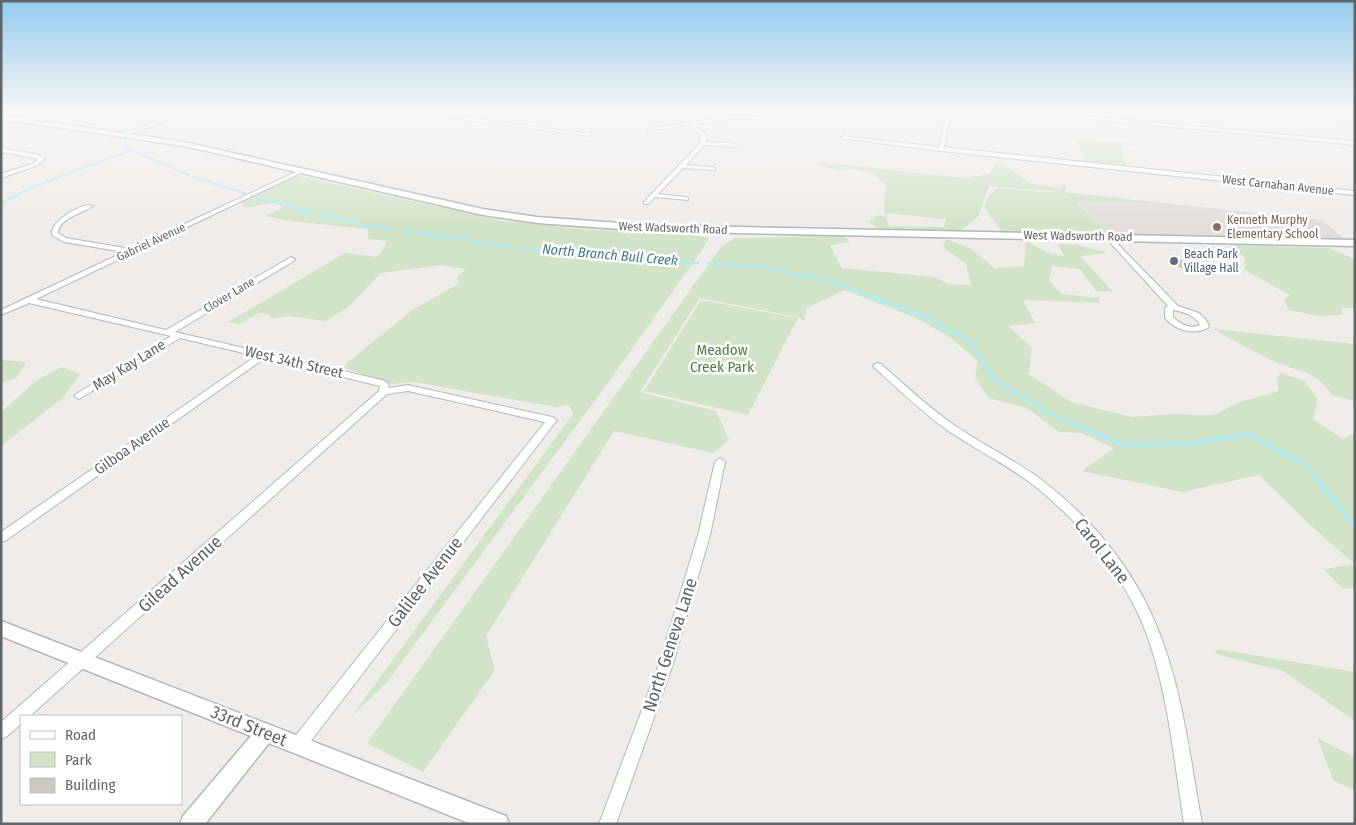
<svg xmlns="http://www.w3.org/2000/svg" width="1356" height="825" viewBox="0 0 1356 825" font-family="'Fira Sans Condensed',sans-serif">
  <rect width="100%" height="100%" fill="#f0ece9"/>
  <path fill="#e2ddda" d="M1077,201L1144,203L1145,201L1322,220L1344,239L1111,235Z"/>
  <path fill="#d1e4c8" d="M1206,111H1355V125Z
    M1076,139L1136,144L1138,146L1120,145L1127,167L1086,162Z
    M818,162L964,178L990,174L996,163L1002,164L1032,184L1061,188L1063,184L1067,185L1065,192L1145,201V203L1077,202L1111,235L1003,233L984,207L989,195L998,188L1042,192H1064L989,186L978,217L960,231L878,228L869,222L878,215L886,217L889,226L944,227L946,219L884,213L886,185L874,174L854,169L839,171L816,165Z
    M298,176L503,221L579,229L692,235L709,238L700,253L602,391L387,682L351,717L573,414L569,405L556,407L414,382L390,384L342,367L411,311L458,284L457,277L466,269L441,265L381,273L348,307L326,321L288,316L272,319L268,314L260,313L238,324L228,322L345,253L376,257L383,250L387,241L368,239V229L291,221L265,216L282,208L278,202L244,208L241,202Z
    M842,236L850,241L830,246L842,268L934,277L949,284L971,285L966,264L943,247L946,239L970,248L994,268L1024,266L1026,241L1051,254L1064,256L1058,244L1078,245L1108,253L1080,256L1113,292L1096,291L1080,269L1052,266L1049,280L1061,294L1099,298V303L1023,300L1035,323L1009,326L1032,348L1029,374L1071,402L1132,417L1171,414L1213,415L1240,402L1279,391L1277,378L1281,373L1305,381L1318,400L1313,419L1343,439L1355,433V589L1342,588L1324,569L1354,564L1306,521L1259,475L1182,492L1082,471L1114,448L1081,433L1059,432L1027,408L989,398L975,377L978,361L948,336L916,318L845,290L806,308L805,321L798,317L700,298L640,392L716,411L729,440L713,453L614,431L486,636L495,670L423,772L367,743L721,247L735,238Z
    M1230,245L1328,248L1355,259V308H1342L1341,315L1319,316L1289,310L1284,300L1290,295L1245,270V258Z
    M701,300L798,318L748,415L644,391Z
    M1213,329L1355,344V401L1332,395C1317,371 1299,372 1276,362C1255,353 1234,340 1213,329Z
    M1,360L26,362L17,377L1,384Z
    M61,367L80,374L64,397L1,446V412L36,381Z
    M1217,649L1355,672V721L1283,671L1215,654Z
    M1317,738L1355,757V790L1334,781Z"/>
  <g fill="none" stroke-linecap="round" stroke-linejoin="round">
    <path stroke="#b2edf6" stroke-width="2" d="M126,130V117L132,111
      M125,138V147L189,175
      M193,177L241,192
      M22,192L66,174L132,150"/>
    <path stroke="#b2edf6" stroke-width="2.5" d="M237,191L246,194
      M253,196L312,212
      M1,203L25,191
      M320,214L353,222
      M362,225L393,229
      M402,230L511,247
      M522,248L644,260L698,263
      M708,263L756,266L826,280L870,296"/>
    <path stroke="#b2edf6" stroke-width="3" d="M867,295L925,316L971,342L995,380L1055,416L1089,430"/>
    <path stroke="#b2edf6" stroke-width="4" d="M1086,429L1125,445L1190,444L1247,434L1305,464L1355,526"/>
  </g>
  <path fill="#cbc7c5" d="M1171,259L1184,260L1193,269L1180,268Z"/>
  <g fill="none" stroke-linecap="round" stroke-linejoin="round">
    <g stroke="#b3b7b9" stroke-width="2">
      <path id="minor" d="M39,111H47L1,125V122Z
        M183,111H191L127,135L122,134Z
        M395,111C419,111 443,117 467,118C475,118 481,111 489,111L476,119L592,134L589,136Z
        M591,111H606L616,114L614,115Z
        M672,111H677L691,122L729,117H758L760,118L758,119H729L695,125L707,136L706,142L734,143L737,145L734,147L704,145L686,165L713,167L715,168V170L683,168L658,194L686,197L688,198V200L655,197L648,204H644V202L700,143L701,136L689,125L647,131L649,128L686,123Z
        M947,111H951L944,147L1355,191V195L941,151L840,138L843,136L939,147Z
        M1008,111H1030L1355,141V145Z
        M1,148L36,154L45,159L36,166L1,178V174L32,164L38,159L1,152Z
        M300,170L305,171L36,299L166,330L291,257L295,259L294,261L175,332L382,380L388,383L389,388L408,385L552,417L557,420L304,750L298,753L292,750L290,745L292,740L545,422L408,391L387,394L30,716H21V724L6,737L1,739V722L379,391L380,386L265,358L5,541L1,542V532L256,356L180,338L79,399L74,396L76,394L171,336L29,303L1,315V310L124,252L64,242L52,235C49,221 84,201 93,206C82,214 60,217 58,233L66,238L131,249Z
        M1106,236H1110L1178,306L1199,313L1206,320L1209,326L1208,328C1193,335 1176,331 1165,318V308L1168,306L1106,238ZM1173,310C1184,312 1195,315 1200,325C1190,329 1181,325 1173,317Z
        M878,363L881,364C905,385 928,407 954,425C983,445 1015,460 1043,481C1091,518 1131,566 1155,622C1182,685 1190,757 1202,824H1184C1174,759 1167,681 1141,620C1118,568 1080,523 1036,487C1008,465 976,450 947,430C921,411 898,389 875,368L873,366L875,364Z
        M720,458L725,462L710,535L672,667L616,824H599L658,667L698,535L715,462Z"/>
    </g>
    <g stroke="#b3b7b9" stroke-width="3">
      <path id="tertiary" d="M1,621L498,813L506,816L509,824H471L269,743L205,824H180L183,816L251,736L1,636Z"/>
    </g>
    <g stroke="#b2b7b9" stroke-width="3">
      <path id="secondary" d="M1,115L184,142L483,209L537,217L647,225L1355,240V246L647,231L537,223L483,215L184,146L1,119Z"/>
    </g>
    <use href="#minor" fill="#fff" fill-rule="evenodd"/>
    <use href="#tertiary" fill="#fff" fill-rule="evenodd"/>
    <use href="#secondary" fill="#fff" fill-rule="evenodd"/>
  </g>
  <linearGradient id="sky" x2="0" y2="1"><stop stop-color="#92cbee"/><stop offset="0.49" stop-color="#f8f6f5"/><stop offset="1" stop-color="#f8f6f5" stop-opacity="0"/></linearGradient>
  <rect width="1356" height="227" fill="url(#sky)"/>
  <circle fill="#8d6e63" stroke="#fff" stroke-width="2" cx="1217" cy="227" r="5"/>
  <circle fill="#5c6f8a" stroke="#fff" stroke-width="2" cx="1174" cy="261" r="5"/>
  <g text-anchor="middle" dominant-baseline="central" stroke-width="5" stroke-linejoin="round" paint-order="stroke">
    <g font-size="12" fill="#606567" stroke="#fff">
      <text transform="translate(1278 185) rotate(6)">West Carnahan Avenue</text>
      <text transform="translate(673 228) rotate(2)">West Wadsworth Road</text>
      <text transform="translate(1078 236) rotate(1)">West Wadsworth Road</text>
      <text transform="translate(151 242) rotate(-25)">Gabriel Avenue</text>
      <text transform="translate(229 295) rotate(-31)">Clover Lane</text>
    </g>
    <g font-size="12" fill="#785e54" stroke="#fff" text-anchor="start">
      <text x="1227" y="220">Kenneth Murphy<tspan x="1227" dy="14">Elementary School</tspan></text>
    </g>
    <g font-size="12" fill="#4e5e75" stroke="#fff" text-anchor="start">
      <text x="1184" y="254">Beach Park<tspan x="1184" dy="14">Village Hall</tspan></text>
    </g>
    <g font-size="14" font-style="italic" fill="#417886" stroke="#fff">
      <text transform="translate(610 255) rotate(5)">North Branch Bull Creek</text>
    </g>
    <g font-size="15" fill="#4f7f3f" stroke="#fff">
      <text x="722" y="350">Meadow<tspan x="722" dy="17">Creek Park</tspan></text>
    </g>
    <g font-size="15" fill="#606567" stroke="#fff">
      <text transform="translate(294 362) rotate(13)">West 34th Street</text>
      <text transform="translate(129 365) rotate(-32)">May Kay Lane</text>
      <text transform="translate(132 446) rotate(-35)">Gilboa Avenue</text>
    </g>
    <g font-size="18" fill="#606567" stroke="#fff">
      <text transform="translate(1102 551) rotate(52)">Carol Lane</text>
      <text transform="translate(180 574) rotate(-42)">Gilead Avenue</text>
      <text transform="translate(425 582) rotate(-52)">Galilee Avenue</text>
      <text transform="translate(670 645) rotate(-72)">North Geneva Lane</text>
      <text transform="translate(249 726) rotate(22)">33rd Street</text>
    </g>
  </g>
  <rect width="1356" height="825" fill="none" stroke="#606567" stroke-width="5"/>
  <rect x="20" y="715" width="162" height="90" fill="#ffffff" stroke="#bfc1c2"/>
  <rect x="30" y="731" width="25" height="8" fill="#ffffff" stroke="#bfc1c2"/>
  <text x="65" y="740" font-size="15" fill="#606567">Road</text>
  <rect x="30" y="752" width="25" height="15" fill="#d1e4c8" stroke="#bfc1c2"/>
  <text x="65" y="765" font-size="15" fill="#606567">Park</text>
  <rect x="30" y="778" width="25" height="15" fill="#cbc7c5" stroke="#bfc1c2"/>
  <text x="65" y="790" font-size="15" fill="#606567">Building</text>
</svg>
